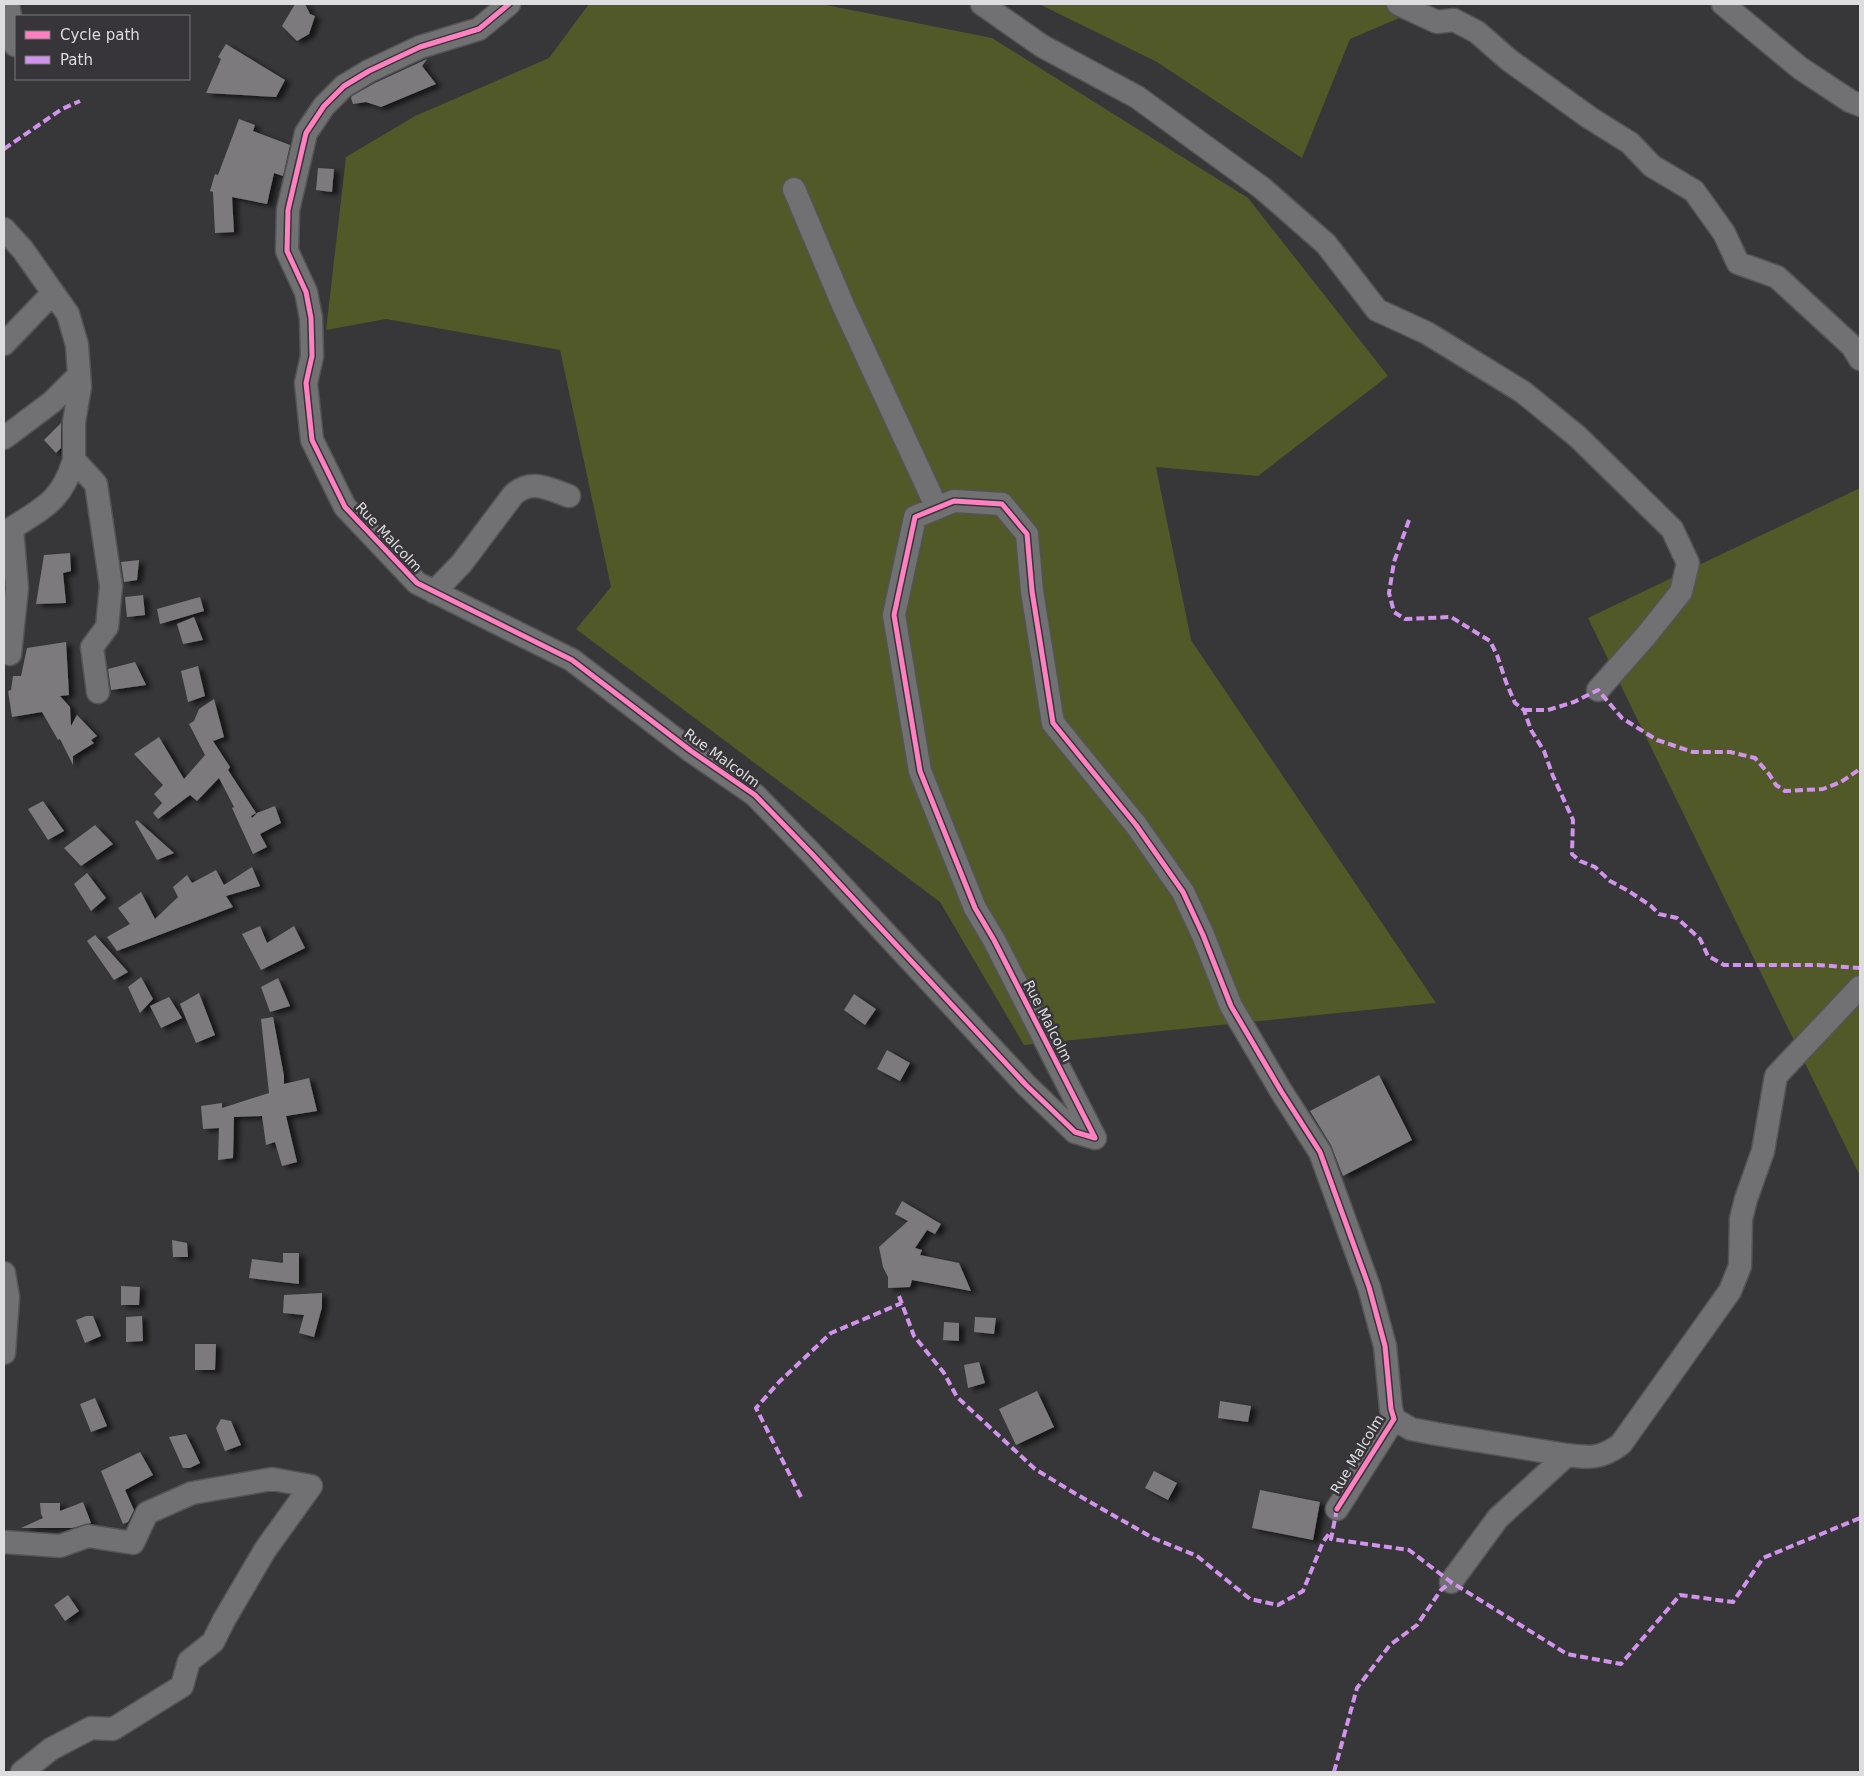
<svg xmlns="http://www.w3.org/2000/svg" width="1864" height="1776" viewBox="0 0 1864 1776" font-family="'DejaVu Sans',sans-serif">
  <defs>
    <filter id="shadow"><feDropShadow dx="5.5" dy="3" stdDeviation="2.5" flood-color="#0009"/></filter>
  </defs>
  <rect width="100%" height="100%" fill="#373638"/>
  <path fill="#515928" d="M589,4H821L992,38L1248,198L1388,376L1258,476L1156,467L1191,640L1436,1003L1024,1045L940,902L576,629L611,587L560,350L386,319L326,330L346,157L415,116L549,58Z
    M1039,4H1432L1350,39L1302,158L1157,62Z
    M1860,488V1176L1588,618Z"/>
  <path fill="#7b7a7c" filter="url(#shadow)" d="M295,4H305L310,14L315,16L309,34L297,41L282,26Z
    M226,44L285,80L276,97L206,93L221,59L218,57Z
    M427,59L422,66L436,84L381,107L366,102L353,104L351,98L352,96L375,83Z
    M239,119L255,125L253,131L290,145L283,176L274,173L267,204L232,197L234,232L215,233L213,192L210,191L215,174L218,175Z
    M318,168L334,169L332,192L316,190Z
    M61,423V448L56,453L44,440Z
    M70,553L71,571L63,573L66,603L36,604L44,555Z
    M139,560L137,580L124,582L121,562Z
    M143,595L145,615L127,617L125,597Z
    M200,597L204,611L160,624L157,609Z
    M194,617L203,640L183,644L177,624Z
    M66,642L69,695L60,696L70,707L71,726L77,715L97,736L91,740L94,743L73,756V765L60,739L58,740L42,712L12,717L8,691L11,690L13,676H21L27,648Z
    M135,662L146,685L111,690L108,669Z
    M198,666L205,696L188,702L181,671Z
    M214,699L224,737L213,741L230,767L228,770L256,813L251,816L252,818L257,813L275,806L281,823L260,834L267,847L253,854L232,808L234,807L219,778L197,801L190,795L158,819L153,813L162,803L154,794L163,785L134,754L159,737L184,779L205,755L189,724L194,721L199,709Z
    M43,801L64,831L48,840L28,809Z
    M137,820L174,853L157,860L135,822Z
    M95,825L113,844L81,866L64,848Z
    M252,867L260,886L226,896L233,907L117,951L107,937L130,924L118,908L141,892L155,919L178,897L173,887L187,875L192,883L216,870L224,885Z
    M87,873L106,898L91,911L74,884Z
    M260,926L267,943L294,926L305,948L261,970L242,934Z
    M95,935L128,972L114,980L87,941Z
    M141,977L153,999L140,1013L128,987Z
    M278,978L290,1006L270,1012L261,987Z
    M199,993L215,1035L196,1043L180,1004Z
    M854,994L876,1009L865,1025L844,1010Z
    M169,997L182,1018L161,1028L150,1006Z
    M273,1017L284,1076V1084L309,1078L317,1111L286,1116L297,1162L282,1166L275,1142L266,1145L262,1116L234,1117L233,1158L218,1160L219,1128L203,1129L201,1106L222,1103V1108L269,1093L261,1019Z
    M887,1050L910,1063L900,1081L877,1069Z
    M1379,1075L1412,1140L1343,1176L1331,1145L1310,1111Z
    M902,1201L941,1224L935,1234L927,1230L915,1248L922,1250L920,1255L959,1263L971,1291L912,1280L910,1287L888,1288V1277L883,1267L879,1247L908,1221L895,1214Z
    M172,1240L187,1243L188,1257H173Z
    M283,1253H299V1284L249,1278L252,1259L283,1263Z
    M121,1286L140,1287L139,1305H121Z
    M322,1293V1307L314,1337L299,1333L304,1315L283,1313L284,1295Z
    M86,1316H93L101,1336L85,1343L76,1320Z
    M142,1316L143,1341L126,1342V1317Z
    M975,1317L996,1318L994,1334L974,1332Z
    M944,1322L959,1323V1341L943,1340Z
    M195,1344H216L215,1370H195Z
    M979,1362L985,1383L968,1388L964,1365Z
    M1037,1391L1054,1427L1016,1445L999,1409Z
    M95,1398L107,1426L91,1432L80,1404Z
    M1220,1401L1251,1406L1248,1422L1218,1418Z
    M221,1419L231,1421L241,1445L225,1451L216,1428Z
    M186,1434L200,1463L190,1468H183L169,1437Z
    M140,1452L153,1475L125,1490L134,1510L128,1522L123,1524L101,1471Z
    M1154,1471L1177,1483L1168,1500L1145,1488Z
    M1260,1490L1320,1502L1313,1540L1252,1528Z
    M83,1502L91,1523L72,1528H21L43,1518L41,1514L40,1503H60V1511Z
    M68,1595L79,1611L65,1621L54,1605Z"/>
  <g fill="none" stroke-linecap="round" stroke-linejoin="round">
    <g stroke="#545455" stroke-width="25">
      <path id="minor" d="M8,4L15,45
        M509,4L479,29L420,47L369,71L344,86L324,106L306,133L288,210L287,251L306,292L311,318L312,356L306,383L312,440L345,507L417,583L572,660L691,751L755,795L812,854L1026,1085L1075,1132L1095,1138L994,940L975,908L920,771L894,615L915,517L954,501L1002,504L1027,534L1032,591L1053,723L1136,825L1183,892L1203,935L1231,1006L1281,1091L1320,1152L1369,1287L1385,1346L1391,1409L1394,1419L1337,1509
        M982,4L1042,46L1137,97L1262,188L1326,244L1377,310L1427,333L1523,392L1578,437L1672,529L1688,563L1681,592L1645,637L1598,690
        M1398,4L1437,22L1454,20L1477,32L1509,60L1590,118L1630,143L1652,166L1694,191L1724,233L1738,263L1777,277L1852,346L1860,359
        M1723,4L1800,68L1850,101L1860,105
        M794,189L843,305L937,508
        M4,229L23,250L68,314L77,345L80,387L74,422V460L96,484L111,586L107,627L92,647L98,692
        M4,344L53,293
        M4,438L52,402L79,375
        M434,592L462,563L513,495C531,478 549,489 569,496
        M10,654L17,588L12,528C45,507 62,500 74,460
        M4,1273L8,1297L4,1353
        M1394,1419L1411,1429L1437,1434L1567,1455
        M4,1542L60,1546L88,1536L133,1543L147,1513L192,1493L272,1479L311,1486L265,1550L224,1620L213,1642L189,1661L182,1686L113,1729L91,1728L51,1749L22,1772
        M1451,1582L1498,1518L1567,1455C1590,1458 1601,1459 1621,1444L1730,1291L1740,1266L1741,1219L1746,1199L1763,1151L1776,1076L1860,987"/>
    </g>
    <use href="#minor" stroke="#717072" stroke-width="22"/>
    <path stroke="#d193ec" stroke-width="4" stroke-dasharray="8 4" stroke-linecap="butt" d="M4,149L62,109L80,101
      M1409,520L1394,562L1389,593L1394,612L1405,619L1451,617L1490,641L1497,655L1506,682L1515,703L1524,710L1531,730L1544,751L1553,776L1573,820L1572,854L1580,861L1595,867L1610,881L1627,890L1651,906L1659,914L1677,918L1700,939L1708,956L1724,965H1817L1860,968
      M1524,710H1548L1574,702L1598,690L1622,718L1657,740L1693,752H1730L1755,758L1769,774L1776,785L1785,791L1823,789L1841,782L1860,769
      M899,1296L914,1336L944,1373L957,1397L1035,1469L1076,1494L1153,1538L1197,1556L1250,1599L1278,1605L1303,1591L1323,1542L1331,1531
      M801,1497L756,1408L779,1382L831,1333L902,1303
      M1337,1509L1331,1539L1409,1550L1451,1582L1567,1654L1621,1664L1680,1595L1733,1602L1763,1558L1860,1518
      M1334,1772L1357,1688L1390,1645L1417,1625L1441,1590L1451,1582"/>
    <g stroke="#373539" stroke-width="8">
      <path id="cycleway" d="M509,4L479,29L420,47L369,71L344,86L324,106L306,133L288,210L287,251L306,292L311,318L312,356L306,383L312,440L345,507L417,583L572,660L691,751L755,795L812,854L1026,1085L1075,1132L1095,1138L994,940L975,908L920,771L894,615L915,517L954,501L1002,504L1027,534L1032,591L1053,723L1136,825L1183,892L1203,935L1231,1006L1281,1091L1320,1152L1369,1287L1385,1346L1391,1409L1394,1419L1337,1509"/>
    </g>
    <use href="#cycleway" stroke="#ff80c0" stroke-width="5"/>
  </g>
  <g text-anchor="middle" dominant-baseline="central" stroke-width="5" stroke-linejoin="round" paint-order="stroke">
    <g font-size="14" fill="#dddcde" stroke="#373539">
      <text transform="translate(389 537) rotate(47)">Rue Malcolm</text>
      <text transform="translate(722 758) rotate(36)">Rue Malcolm</text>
      <text transform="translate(1048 1021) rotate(63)">Rue Malcolm</text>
      <text transform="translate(1357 1454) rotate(-59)">Rue Malcolm</text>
    </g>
  </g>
  <rect width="1864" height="1776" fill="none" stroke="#dddcde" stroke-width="10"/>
  <rect x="15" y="15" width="175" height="65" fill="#373539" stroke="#79787b"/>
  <rect x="25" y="31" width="25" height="8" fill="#ff80c0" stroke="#79787b"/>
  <text x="60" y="40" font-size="15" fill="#dddcde">Cycle path</text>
  <rect x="25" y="56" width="25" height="8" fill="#d193ec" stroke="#79787b"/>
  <text x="60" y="65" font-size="15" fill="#dddcde">Path</text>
</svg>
